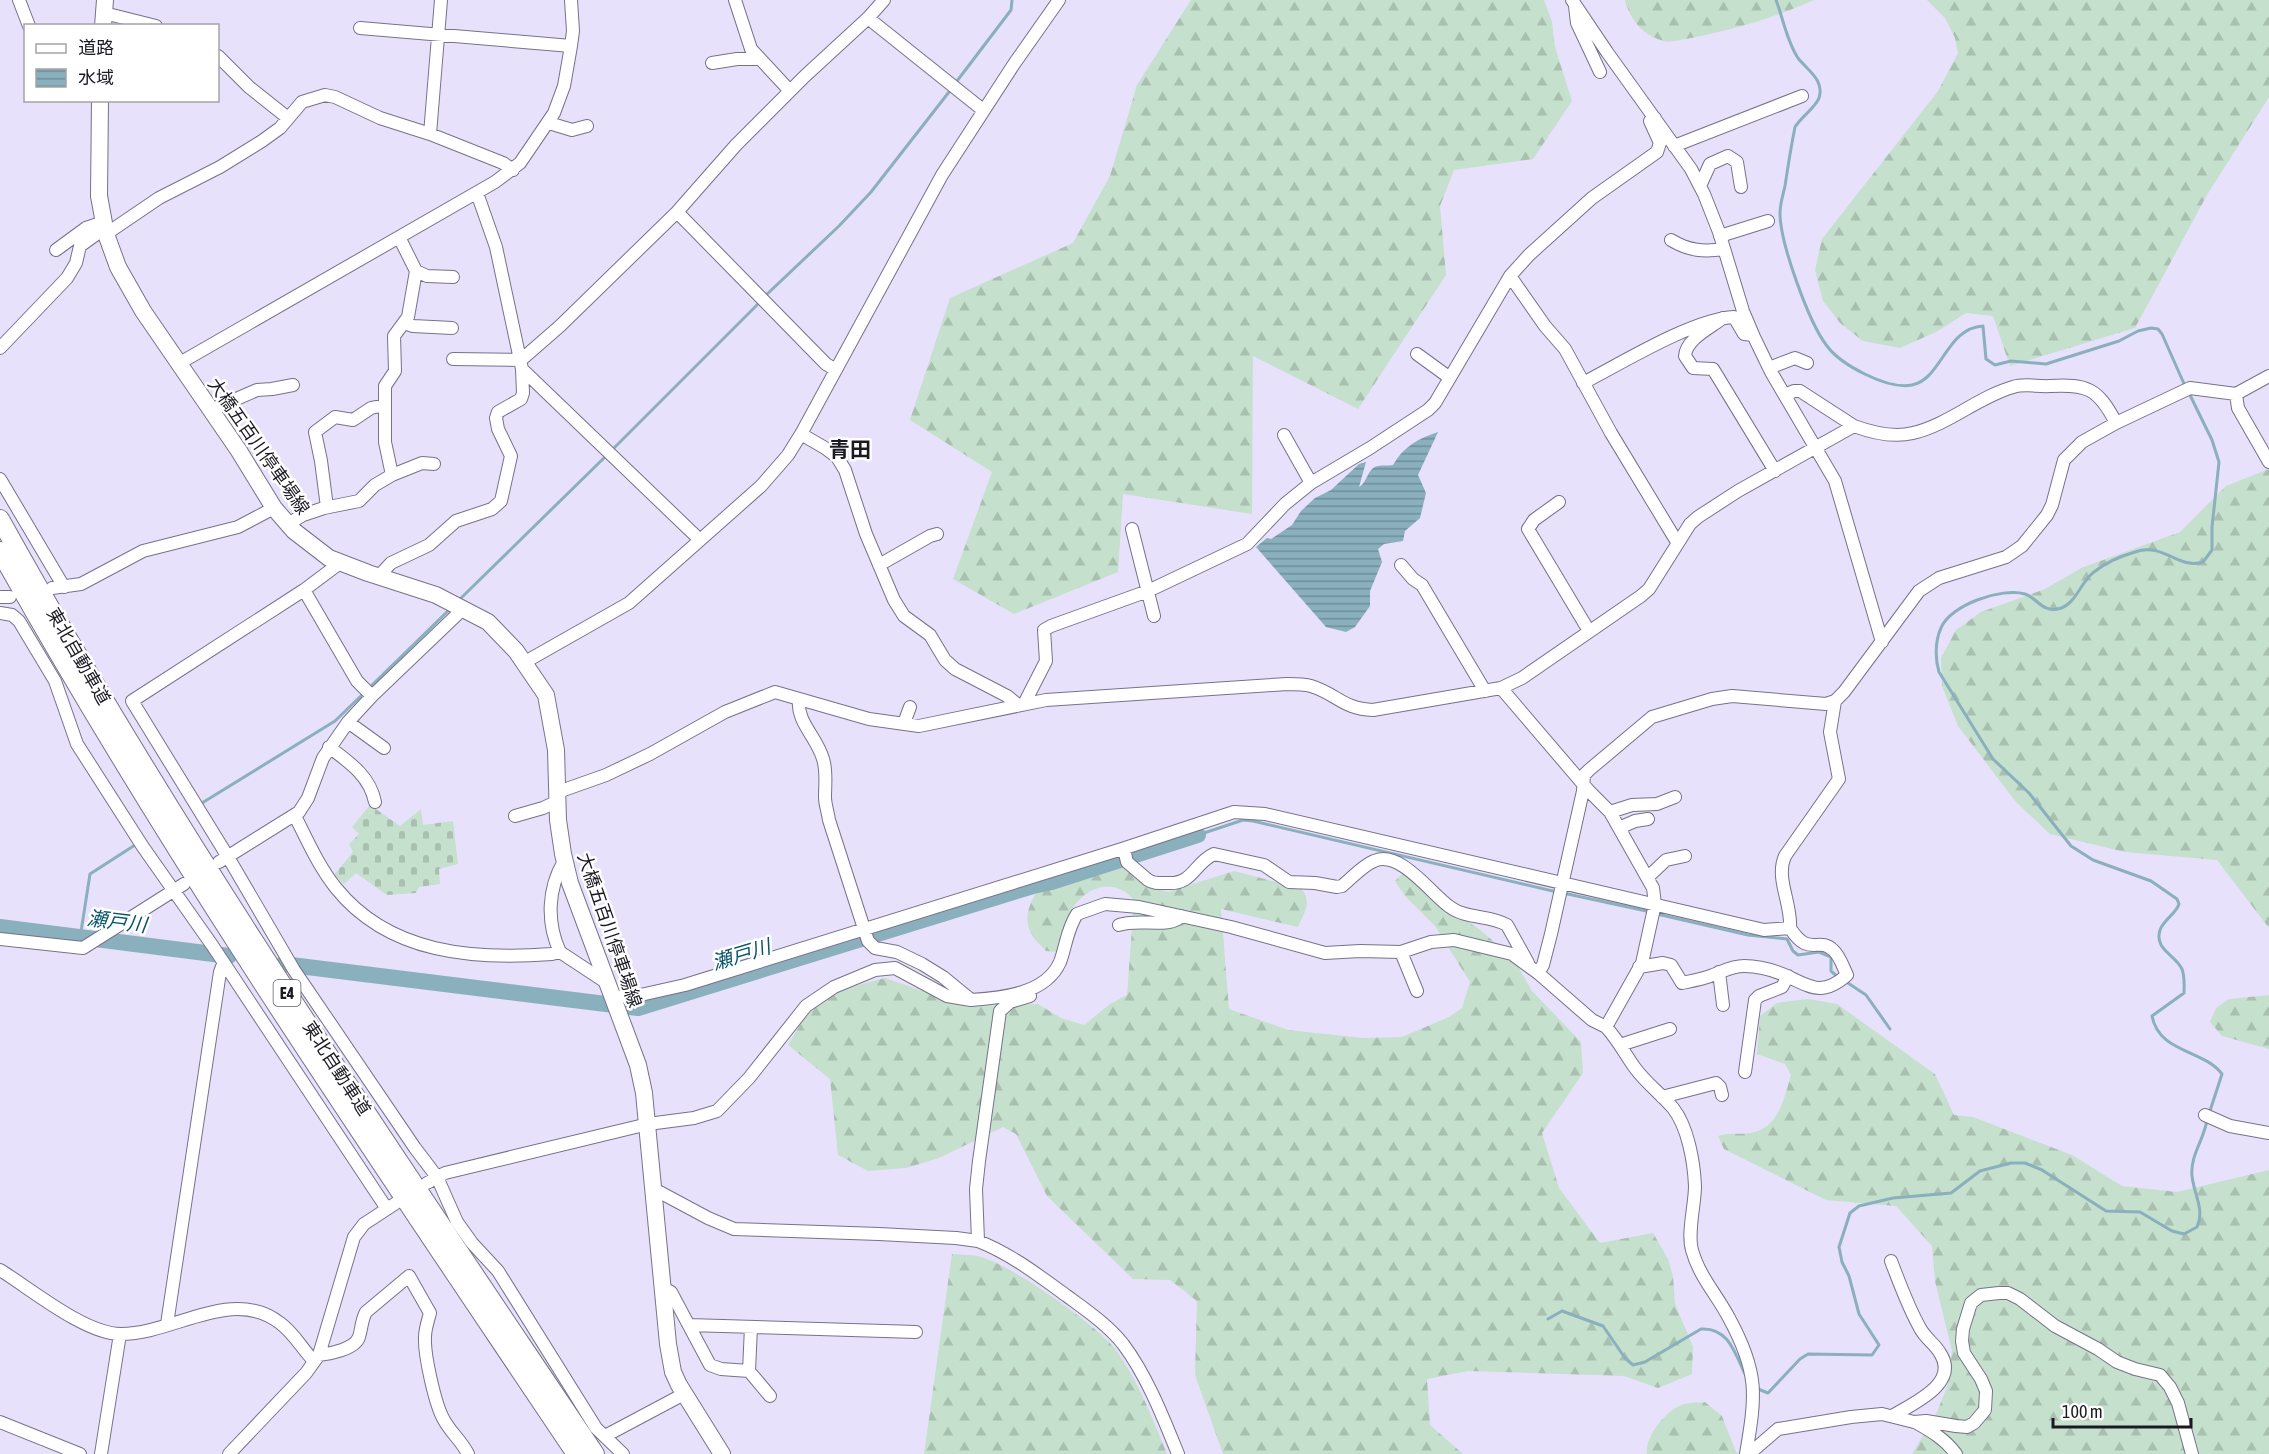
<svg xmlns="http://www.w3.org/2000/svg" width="2269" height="1454" viewBox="0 0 2269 1454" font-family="'Asap Condensed','Noto Sans JP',sans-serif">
  <defs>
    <pattern id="forest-firs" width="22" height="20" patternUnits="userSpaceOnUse" patternTransform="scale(1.5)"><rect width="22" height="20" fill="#c5e0cd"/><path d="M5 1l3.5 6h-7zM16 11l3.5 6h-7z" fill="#a9c0b0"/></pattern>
    <pattern id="cemetery-stones" width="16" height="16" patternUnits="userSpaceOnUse" patternTransform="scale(1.5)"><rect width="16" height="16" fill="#c5e0cd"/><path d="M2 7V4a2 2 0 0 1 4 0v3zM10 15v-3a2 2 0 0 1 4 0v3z" fill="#a9c0b0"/></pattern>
    <pattern id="water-rules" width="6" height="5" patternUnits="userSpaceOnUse" patternTransform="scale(1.5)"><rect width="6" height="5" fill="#8aafbd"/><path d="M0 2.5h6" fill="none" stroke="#708e99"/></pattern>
  </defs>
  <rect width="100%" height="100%" fill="#e7e1fc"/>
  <path fill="url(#forest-firs)" d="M1191,0H1544L1552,22L1555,47L1572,101L1533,159L1454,170L1440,206L1446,275L1358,409L1253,356L1252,514L1123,494L1118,572L1014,614L953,579L992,472L910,420L950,298L1073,243L1110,176L1137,85Z
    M1625,0H1814C1771,19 1737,29 1691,38C1683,39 1671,43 1664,41C1643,36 1630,20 1625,0Z
    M1927,0H2269V97L2207,195L2135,328L2010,366L1993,316L1966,313L1936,332L1900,348L1863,341L1840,323L1823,301L1815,270L1822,239L1938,91L1958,53L1955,38L1945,18Z
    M2269,469V928L2217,860L2125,852L2050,834L2016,802L1958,726L1942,686L1941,658L1956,630L1981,612L2045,589L2081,568L2180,532L2226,486Z
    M1122,865L1144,885L1168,892L1234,871L1302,889C1312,903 1304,913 1298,927L1221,909L1229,1009L1288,1030L1363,1038L1402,1037L1449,1017L1462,1008L1470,982L1435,926L1405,896L1395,881L1404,872L1444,906L1479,929L1513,958L1532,991L1581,1042L1583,1073L1542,1133L1559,1188L1600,1243L1653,1233L1668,1259L1673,1276L1675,1304L1693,1347L1692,1374L1658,1388L1624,1376L1468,1371L1427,1379L1430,1425L1463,1454H1223L1195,1375L1197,1301L1170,1280L1133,1279L1047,1196L1016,1134L1003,1127L939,1158L906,1168L868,1171L838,1155L830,1079L788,1045L809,1010L835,991L885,978L966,1006L1038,1004L1061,1018L1084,1025L1110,1004L1127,995L1134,900C1110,872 1077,892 1066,921C1063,930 1063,940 1060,949L1056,952L1046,951C1024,930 1022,917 1037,891Z
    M2269,995V1049L2222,1036L2210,1022L2216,1008L2229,999Z
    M1808,999L1837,1004L1935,1074L1954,1115L1973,1117L2072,1155L2122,1186L2177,1192L2269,1170V1454H1912L1937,1412L1948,1384L1952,1351L1935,1281L1932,1246L1896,1206L1826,1200L1724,1149L1718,1136C1729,1132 1739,1135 1750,1133C1779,1129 1784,1098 1791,1075L1785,1064L1757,1054L1760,1016L1777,1003Z
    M952,1254C962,1255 975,1254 984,1258C1014,1267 1098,1326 1116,1350C1139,1382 1152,1418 1167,1454H924Z
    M1705,1402L1722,1416L1736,1452L1739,1454H1647C1645,1436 1665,1412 1681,1405C1688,1402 1698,1403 1705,1402Z"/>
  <path fill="url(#cemetery-stones)" d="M370,805L400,826L421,809L423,825L453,821L458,864L439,869L440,884L419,887L416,893L387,895L356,873L344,884L334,875L353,852L349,844L359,834L352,827Z"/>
  <path fill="url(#water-rules)" d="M1438,432L1418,475L1426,493L1420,518L1405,531L1403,541L1384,544L1378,549L1382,562L1370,591V606L1355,627L1346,632L1326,627L1256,547L1267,538L1271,539L1292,525L1301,511L1315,498L1331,490L1359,464L1366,462L1359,487C1368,482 1367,468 1378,466C1384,465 1388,466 1393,465C1403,447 1419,438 1438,432Z"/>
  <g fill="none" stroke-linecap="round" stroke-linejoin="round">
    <path stroke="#8aafbd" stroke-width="3" d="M1776,0C1783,18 1787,42 1798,58C1807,70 1825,80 1819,98C1816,107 1801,117 1795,127C1791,147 1788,166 1785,186C1783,195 1780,204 1780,213C1780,243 1809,323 1827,346C1841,365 1888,390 1912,385C1942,379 1946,328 1983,326L1986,359L1995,365L2011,361L2046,364L2119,341L2138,331L2151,328L2158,329L2162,334L2185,386
      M957,81L1011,10L1012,0
      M764,297L839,226L871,192L949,92
      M2188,391L2212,440L2219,462L2212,527V550L2203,562C2178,570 2164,542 2135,552C2121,556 2105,563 2094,572C2080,582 2076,606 2057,609C2042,612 2037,598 2025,594C2002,587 1950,605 1941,628C1935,641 1935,659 1939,672L1993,759L2029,793L2071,846L2093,860L2151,881L2177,899L2179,904C2176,914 2164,919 2160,930C2154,950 2175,954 2182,969C2185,977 2184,985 2184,993L2152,1016C2159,1053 2203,1049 2222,1074L2209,1114
      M613,449L760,302
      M459,600L606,456
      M369,688L450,609
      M202,803L335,721L364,693
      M1198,835L1243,820L1253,821L1557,892
      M1563,893L1651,912
      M1657,914L1748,935L1787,939L1793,951L1798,955L1819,952L1831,957V971L1839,978
      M80,938L90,874L135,845
      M1845,981L1866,995L1890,1029
      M1548,1319L1562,1311L1603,1326L1625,1358L1633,1365L1645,1362L1701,1329C1728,1327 1735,1353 1745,1374
      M1758,1389L1768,1393L1800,1359L1808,1354L1872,1355L1879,1345L1859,1314L1849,1276L1842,1262L1839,1247L1850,1213L1859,1206L1893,1198L1951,1193L1980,1171L2011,1163H2025L2042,1170L2106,1211L2140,1212L2172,1231L2184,1234L2197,1227C2205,1209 2194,1195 2192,1176C2190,1155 2204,1140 2207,1120"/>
    <path stroke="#8aafbd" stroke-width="16" d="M0,927L229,956
      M283,964L638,1008L1033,886L1052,882L1198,835"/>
    <g stroke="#777289" stroke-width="14">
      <path id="minor" d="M19,0L29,26
        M735,0L751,49L790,91
        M1572,0L1607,52L1691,169L1704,194L1719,232L1743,311L1754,337L1771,372L1835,481L1882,642
        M1575,6L1577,23L1600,72
        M104,13L156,26
        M868,18L983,110
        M360,28L571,46
        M218,56L249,87L288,118
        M712,63L737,59H760
        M549,123L572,130L587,126
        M430,134L441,0
        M1674,146L1802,96
        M1700,186L1710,164L1728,156L1737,162L1741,187
        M477,193L496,247L522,369L700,540
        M677,212L826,364L836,370
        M106,234L159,198L220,167L262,141L280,128L302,102L325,95L335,97L380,118L430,134L503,163L513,170
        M1720,236L1768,221
        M1671,240C1689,251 1704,252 1724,249
        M56,250L86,228L104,222
        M416,271L427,276L453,277
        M1510,276L1545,326L1565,349L1611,433L1677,542
        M1723,318C1710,328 1686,339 1685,356L1693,368L1713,369L1775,471
        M404,323L413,326L452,328
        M0,348L67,278L76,263L80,246L105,228
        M1417,354L1450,378
        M453,359L521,360L560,326L677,212L736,145L805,76L868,18L884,0
        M178,364L495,182L520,163L554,113L564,86L571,46L573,31L571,0
        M1769,368L1795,358L1807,363
        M1583,383C1622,363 1693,319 1734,317L1744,334L1753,335
        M2236,394L2269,376
        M1785,395L1794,391H1800L1854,426
        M211,410L257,390L272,389L293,385
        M801,434L825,448L837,457L845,470L866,534L894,600L904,616L930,635L945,660L955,669L1007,696L1018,705
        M1284,435L1311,483
        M392,475L422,463L434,464
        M0,479L64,587
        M1559,502L1534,520L1528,529L1589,631
        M327,507L321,461L315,432L335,417L353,420L371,408L385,405
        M288,524L303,515L324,508L359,501L375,485L392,475L385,442V386L395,371L394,336L408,317L416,271L399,237
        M1132,529L1154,616
        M340,563L304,590L132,701L228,857L294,970L415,1148L437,1177L457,1222L472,1243L498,1271L596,1428L623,1454
        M879,565L930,536L937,534
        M1401,565L1413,579L1422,585L1485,691
        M378,577L391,563L429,545L456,521L492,509L501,501L511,456L498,429L496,418L498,412L521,399L523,393L522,369
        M52,588L81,584L143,551L238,527L274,508
        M304,590L357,681L372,696
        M0,597H10
        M0,613L12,615L19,621L55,681L77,744L143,847L212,945L387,1209
        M525,662L629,603L761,486L788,455L801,434L942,175L1014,64L1059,0
        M1501,688L1589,791L1610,812L1653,888L1655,904L1642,963L1606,1027C1618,1040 1625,1054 1635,1068C1646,1083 1661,1094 1673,1108C1688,1127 1694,1162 1695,1186C1695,1205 1687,1233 1692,1250C1699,1276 1717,1295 1729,1318C1759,1373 1756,1395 1746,1454
        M799,699C796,722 817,737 823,759C827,771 825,784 825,797C825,805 828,812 829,820L868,941L875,948L897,952L922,964L943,977L971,1000C1002,998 1046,994 1060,962C1066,946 1067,929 1077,914L1105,904L1139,907L1231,927L1325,953L1360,951L1401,952L1431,942L1454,940L1512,954L1538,973
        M1024,704L1046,661L1044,630L1051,626L1148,591L1247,544L1285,504L1311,483L1370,448L1428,410L1435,403L1510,276L1529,255L1592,198L1657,152L1660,143L1650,121L1655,118
        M348,722L384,748
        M904,723L910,707
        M329,747C349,762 370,776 375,802
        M558,792L606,775L650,754L725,712L775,692L869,719L919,726L1046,700L1287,684C1295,684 1304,684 1311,686C1337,694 1343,709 1373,710L1501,688L1522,678L1641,596L1649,589L1690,524L1698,517L1738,491L1854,426C1873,433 1893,438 1913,433C1948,425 1978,397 2013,387C2025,383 2038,387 2050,386C2087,384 2098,388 2116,423
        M1610,812L1632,805L1657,804L1675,797
        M295,816C307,840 319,867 336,888C389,954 474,960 552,954L560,952L607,983
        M515,816L543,808L558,801
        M1619,828L1635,821L1648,819
        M1124,849L1127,862L1148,880C1154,884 1160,883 1167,883C1193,885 1194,863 1214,854L1264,865L1289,882L1315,883L1337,887L1342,886C1352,878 1362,866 1374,861C1400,849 1432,895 1450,907C1466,919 1490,915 1507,925L1528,963
        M219,862L299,812L308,798L323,758L348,722L372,696L464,608
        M1648,877L1666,860L1685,856
        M1119,925C1137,918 1171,929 1181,916
        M0,939L83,948L184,884
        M560,952C546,922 548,888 564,861
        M1401,952L1417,991
        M1639,967L1663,963L1671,965L1682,983C1692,981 1703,979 1713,975C1724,971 1732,966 1744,966C1760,966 1774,970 1789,977C1814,989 1824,995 1847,975C1843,967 1840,956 1833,950C1818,936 1809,958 1790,928C1792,904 1775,878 1785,856L1839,779L1830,732L1835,701
        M1719,972L1723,1005
        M612,997L636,996L685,985L1122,849L1234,812L1265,814L1764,930L1790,928
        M1606,1027L1592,1020L1538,973L1543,965L1551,934L1583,791L1584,775L1589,770L1652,717L1712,699L1732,696L1826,704L1835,701L1844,692L1919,591L1939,578L2006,557L2022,546L2047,515L2052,505L2064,460L2082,442L2116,423L2190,388L2236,394L2238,408L2269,462
        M1620,1045L1670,1029
        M1745,1072L1755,1000L1759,996L1782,987L1788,976
        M1662,1097L1716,1083L1720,1087L1722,1095
        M2205,1115L2230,1126L2269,1133
        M427,1183L445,1173L648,1124L694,1118L717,1111L749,1078L806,1006L834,987L875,970L895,968L947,996L971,1000
        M652,1188L708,1218L734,1229L879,1234L956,1238L978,1241L976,1189L979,1161L1000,1011L1010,1002L1030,996
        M978,1241C1011,1254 1038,1275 1067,1296C1086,1310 1108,1325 1123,1344C1147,1376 1163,1417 1178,1454
        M1891,1261C1900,1284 1908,1307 1920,1328C1925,1338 1935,1344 1940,1353C1960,1383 1914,1403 1894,1415
        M0,1270C31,1289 85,1334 121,1334C174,1334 232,1286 280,1323C294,1333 302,1349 314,1361
        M663,1288L671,1292L710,1365L721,1369L749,1371L770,1396
        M167,1324L220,972L223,964
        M689,1325L916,1332
        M319,1355C330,1354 355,1349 359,1337C362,1328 361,1321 366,1312L409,1276L430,1313C428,1321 425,1329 425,1337C424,1354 435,1405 444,1420C451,1433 461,1440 468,1454
        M749,1371L751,1327
        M0,1422L80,1454
        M1915,1422C1931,1431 1945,1439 1956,1454
        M605,1436L684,1394
        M101,1454L120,1334
        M229,1454L306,1373L319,1355L354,1237L364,1224L396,1203
        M1749,1454L1778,1429L1851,1417L1882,1414L1914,1422L1926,1421L1956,1426L1967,1427L1974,1423L1985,1410L1986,1391L1981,1379L1964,1353L1962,1341L1963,1329L1971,1303L1981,1295L1999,1293H2008L2020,1299L2055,1326L2098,1349L2117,1362L2135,1369L2160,1375L2170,1387L2178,1403L2192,1454"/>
    </g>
    <g stroke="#777289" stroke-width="18">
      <path id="major" d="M103,26L105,0
        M100,100L99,196L106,234L118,267L143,311L239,451L274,508L294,531L329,558L368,573L436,595L488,622L516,651L546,695L556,750L558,820L563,854L570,883L638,1065L644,1093L668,1344L673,1372L679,1385L722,1454"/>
    </g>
    <g stroke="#777289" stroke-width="20">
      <path id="highway" d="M0,519C179,842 389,1147 595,1454
        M0,551C174,863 377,1157 576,1454"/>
    </g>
    <use href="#minor" stroke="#fff" stroke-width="12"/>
    <use href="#major" stroke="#fff" stroke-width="16"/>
    <use href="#highway" stroke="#fff" stroke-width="18"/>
  </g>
  <g text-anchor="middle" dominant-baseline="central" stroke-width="5" stroke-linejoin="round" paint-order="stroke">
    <rect fill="#fff" stroke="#5f5e64" stroke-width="1.5" x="273.5" y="980" width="27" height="26" rx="4.5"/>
    <g font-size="16" font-weight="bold" fill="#1b1922">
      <text x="287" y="993">E4</text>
    </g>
    <g font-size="18" fill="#1b1922" stroke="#fff">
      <text transform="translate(259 446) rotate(55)">大橋五百川停車場線</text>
      <text transform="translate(79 656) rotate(60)">東北自動車道</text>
      <text transform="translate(610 930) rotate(71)">大橋五百川停車場線</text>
      <text transform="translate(337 1068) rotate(57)">東北自動車道</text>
    </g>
    <g font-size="20" font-style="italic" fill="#08546a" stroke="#fff">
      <text transform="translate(117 921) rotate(7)">瀬戸川</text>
      <text transform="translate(741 954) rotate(-17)">瀬戸川</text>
    </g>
    <g font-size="21" font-weight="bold" fill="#1b1922" stroke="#fff">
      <text x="850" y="449">青田</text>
    </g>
  </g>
  <rect x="24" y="24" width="195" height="78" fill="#ffffff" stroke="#a4a3a7" stroke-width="1.5"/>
  <rect x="36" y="44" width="30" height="9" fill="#ffffff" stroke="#a4a3a7" stroke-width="1.5"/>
  <text x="78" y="54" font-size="18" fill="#1b1922">道路</text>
  <rect x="36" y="69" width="30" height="18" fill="url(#water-rules)" stroke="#a4a3a7" stroke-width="1.5"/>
  <text x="78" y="84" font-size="18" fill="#1b1922">水域</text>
  <path d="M2053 1418v9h138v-9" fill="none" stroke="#1b1922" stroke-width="3"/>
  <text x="2062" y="1418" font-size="18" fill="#1b1922" stroke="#ffffff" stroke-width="4.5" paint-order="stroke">100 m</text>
</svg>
